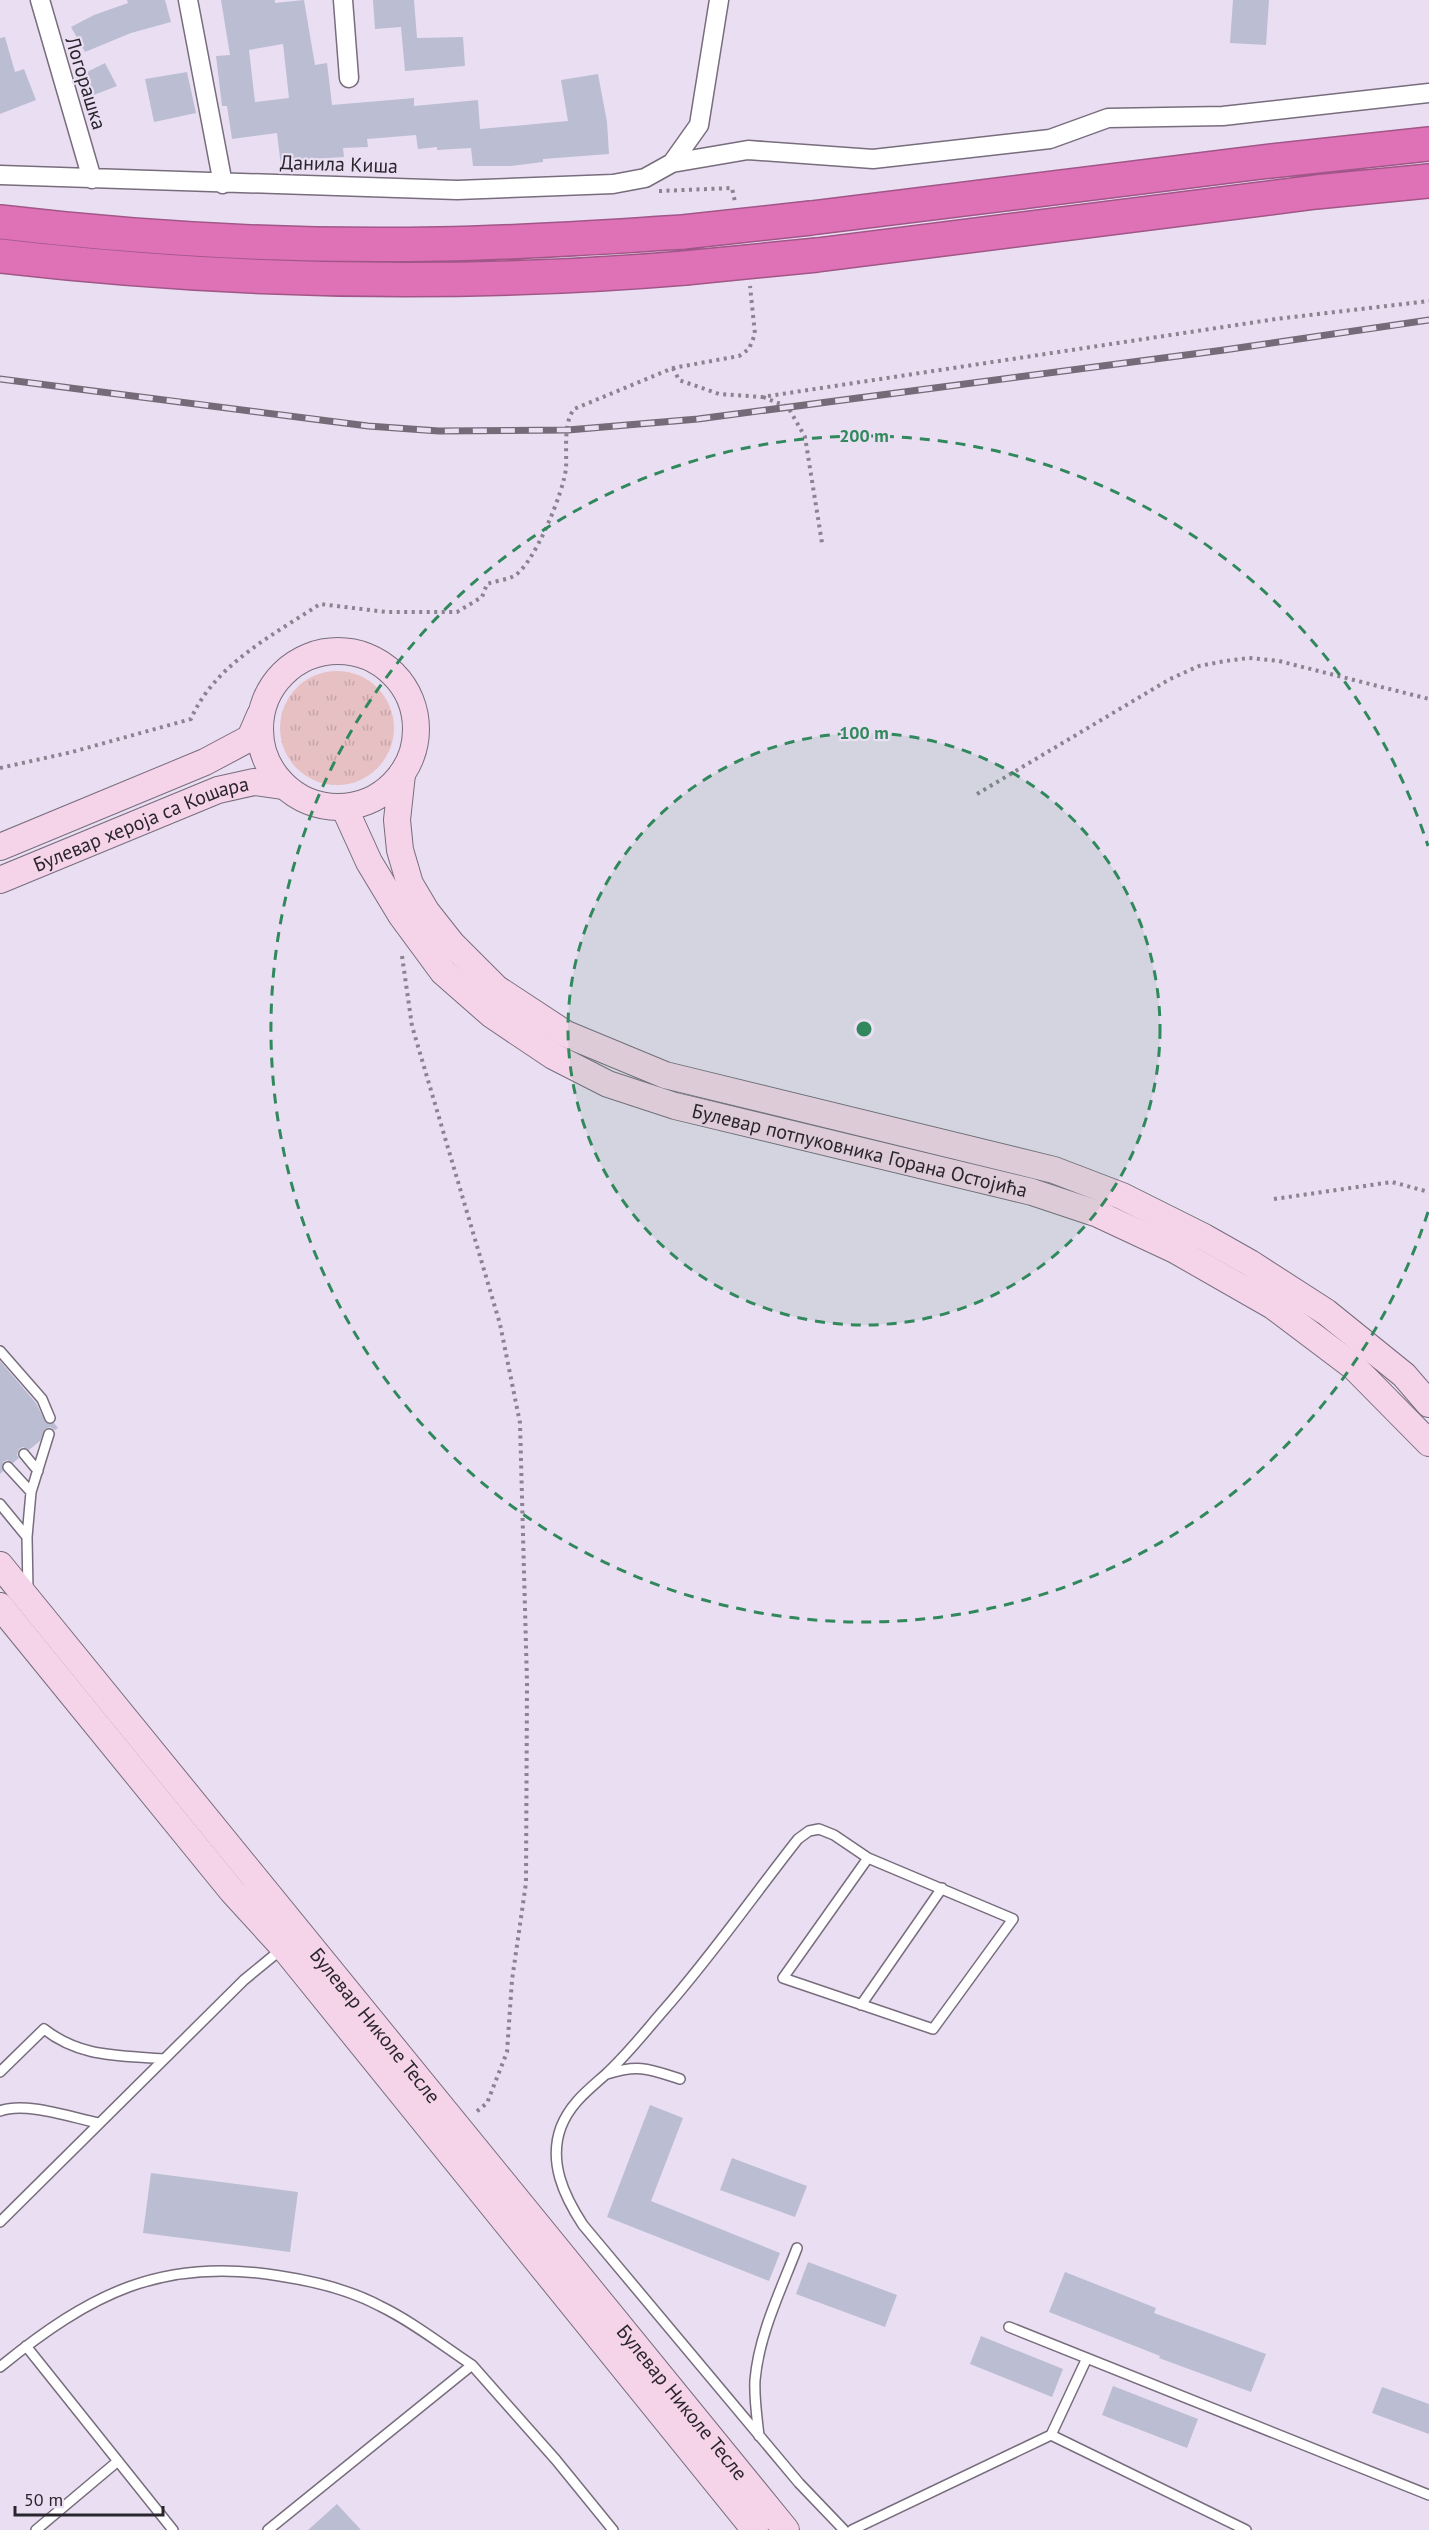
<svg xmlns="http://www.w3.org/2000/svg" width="1429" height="2530" viewBox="0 0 1429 2530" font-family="'PT Sans',sans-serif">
  <defs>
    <pattern id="grass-tufts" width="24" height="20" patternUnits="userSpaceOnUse" patternTransform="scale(1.5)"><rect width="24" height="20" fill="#e6c0c3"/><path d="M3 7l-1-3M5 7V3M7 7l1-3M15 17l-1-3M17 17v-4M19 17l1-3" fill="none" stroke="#c5a5a8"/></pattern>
  </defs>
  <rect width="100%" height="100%" fill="#eadff2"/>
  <path fill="url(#grass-tufts)" d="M280 728a57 57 0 1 1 114 0a57 57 0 1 1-114 0Z"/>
  <path fill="#bbbdd2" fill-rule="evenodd" d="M127,0H165L171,22L131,33L85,52L71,27L94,15L128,3Z
    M221,0H275V3L304,0L315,65L327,63L332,105L414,98V106L478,100L480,129L568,121L561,80L598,74L607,122L609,154L543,159V162L511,166H473L471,148L437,150V147L418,149L416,135L367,139L368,147L343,148L344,157L312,159L313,162L281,166L277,133L232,139L227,106H222L216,56L230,55ZM283,44L289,98L255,102L249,50Z
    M373,0H414L417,38L463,37L465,66L405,71L401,27L375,29Z
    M1233,0H1269L1266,45L1230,43Z
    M5,37L15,72L24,69L36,100L0,114V38Z
    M105,63L117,86L86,98L75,78Z
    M187,72L196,113L154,122L145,79Z
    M0,1361L36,1403L46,1423H54L58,1428L55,1430L50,1427L45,1429L40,1441L29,1450L23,1447L19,1449L17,1455L19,1458L13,1463L7,1460L3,1462V1471L0,1474Z
    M650,2105L683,2118L651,2201L780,2253L769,2281L607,2217Z
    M732,2158L807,2186L795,2217L720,2190Z
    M151,2173L298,2192L290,2252L143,2233Z
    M808,2262L897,2295L885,2327L796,2294Z
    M1065,2272L1156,2308L1154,2313L1266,2354L1251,2392L1159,2358L1160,2356L1049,2312Z
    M981,2336L1063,2369L1052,2397L970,2364Z
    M1113,2386L1198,2419L1187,2448L1102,2415Z
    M1382,2387L1429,2404V2434L1372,2413Z
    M337,2504L361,2530H308Z"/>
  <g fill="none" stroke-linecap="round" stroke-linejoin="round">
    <g stroke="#776d7d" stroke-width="12">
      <path id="service" d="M0,1351L42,1399L50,1418
        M24,1454L38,1471
        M8,1467L31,1492
        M0,1504L27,1537L28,1591
        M27,1537L31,1492L49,1434
        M861,2005L942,1888
        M0,2072L44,2029C81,2058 119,2055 164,2059
        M607,2074C639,2064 649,2069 680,2079
        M0,2111C25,2101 73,2118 99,2123
        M0,2222L244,1980L283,1948
        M1009,2327L1429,2495
        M26,2346L173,2530
        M0,2367C90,2294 162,2256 280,2276C313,2281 350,2290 380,2306C413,2322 442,2345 472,2365
        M1051,2435L1246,2530
        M759,2436C757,2417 754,2399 755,2380C759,2334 781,2290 797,2248
        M36,2530L118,2461
        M268,2530L472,2365L556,2460L613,2530
        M844,2530L799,2483L583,2225C564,2196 548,2162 561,2127C570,2104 587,2091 605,2075C626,2056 644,2033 663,2011C711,1957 753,1896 798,1839L809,1831L819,1829L834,1835L868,1858L1013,1919L933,2029L783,1978L868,1858
        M852,2530L1051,2435L1087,2358"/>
    </g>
    <g stroke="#776d7d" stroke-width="21">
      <path id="minor" d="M40,0L92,179
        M188,0L223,184
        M343,0L349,78
        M672,163L699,125L719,0
        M0,175L457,190L613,184L645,178L672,163L748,150L873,159L1050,139L1108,118L1223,116L1429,93"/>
    </g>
    <g stroke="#776d7d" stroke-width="28">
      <g id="secondary">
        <circle cx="338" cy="729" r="78"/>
        <path d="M402,774L397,820L400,850L410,884L426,911L452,944L496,988L566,1034L665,1075L1054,1170L1122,1196L1204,1237L1250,1263L1326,1312L1404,1375L1429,1404"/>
        <path id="s1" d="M344,807L369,862L401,915L443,972L492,1015L553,1056L608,1084L675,1106L1032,1192L1098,1214L1175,1250L1273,1306L1354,1367L1429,1443"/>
        <path d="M0,847L205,762L250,738L260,715"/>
        <path id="s2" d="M0,880L218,790L254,782L284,786"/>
        <path id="s3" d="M0,1565L786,2530"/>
        <path d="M0,1606L232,1891L284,1948L755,2530"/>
      </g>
    </g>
    <g stroke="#a05787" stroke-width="36">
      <path id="motorway" d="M811,218L1262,162L1429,144
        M0,222C145,239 292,247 438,244C520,243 601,237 683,232
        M817,255L1316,192L1429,181
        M0,256C226,282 458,287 685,268"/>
    </g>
    <path stroke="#8a8390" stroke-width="4" stroke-dasharray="3 4.5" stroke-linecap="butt" d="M659,191L732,188L735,202
      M673,368L679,380L719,394L762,397L1276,319L1429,301
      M763,397L788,407L805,437L822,543
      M0,768L72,752L191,719C214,665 273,635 320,604L386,612H457L482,597L487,584C495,581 506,580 514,576C534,565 564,491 566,468C567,449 563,424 574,409L673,368L739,356L749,349L755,334L750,286
      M977,794L1170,679L1199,666L1225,661L1249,658L1279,661L1429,699
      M402,956L412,1026L500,1324L520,1423L527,1683L526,1883L512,1980L507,2052L487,2103L475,2113
      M1274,1199L1392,1182L1429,1192"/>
    <use href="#service" stroke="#fff" stroke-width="9"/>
    <use href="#minor" stroke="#fff" stroke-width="18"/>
    <use href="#secondary" stroke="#f5d4e9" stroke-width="26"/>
    <use href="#motorway" stroke="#df71b7" stroke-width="33"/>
    <g stroke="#736c78" stroke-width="7">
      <path id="rail" d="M0,379L368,426L439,431L568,430L698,419L1224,350L1429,320"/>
    </g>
    <use href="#rail" stroke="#eadff2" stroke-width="4.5" stroke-dasharray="14" stroke-linecap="butt"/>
    <g stroke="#a05787" stroke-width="36" stroke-linecap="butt">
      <path id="motorway-bridge" d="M683,232L811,218
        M685,268L817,255"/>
    </g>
    <use href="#motorway-bridge" stroke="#df71b7" stroke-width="33"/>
  </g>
  <circle cx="864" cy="1029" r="296" fill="#30885c" fill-opacity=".12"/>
  <g fill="none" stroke="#30885c" stroke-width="3" stroke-dasharray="10 8">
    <circle cx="864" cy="1029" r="296"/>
    <path d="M1428 1212A593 593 0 1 1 1428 846"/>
  </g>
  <g text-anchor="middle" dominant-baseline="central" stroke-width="4.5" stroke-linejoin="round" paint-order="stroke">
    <g font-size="20" fill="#2a262d" stroke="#eadff2">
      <text transform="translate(86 83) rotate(73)">Логорашка</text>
      <text transform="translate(339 164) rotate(2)">Данила Киша</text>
      <text stroke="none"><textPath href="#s2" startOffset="152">Булевар хероја са Кошара</textPath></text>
      <text stroke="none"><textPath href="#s1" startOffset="654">Булевар потпуковника Горана Остојића</textPath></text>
      <text stroke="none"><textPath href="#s3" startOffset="594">Булевар Николе Тесле</textPath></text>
      <text stroke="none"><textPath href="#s3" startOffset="1080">Булевар Николе Тесле</textPath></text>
    </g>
  </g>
  <circle cx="864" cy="1029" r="9" fill="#30885c" stroke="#eadff2" stroke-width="3"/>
  <g font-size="18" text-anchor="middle" font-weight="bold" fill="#30885c" stroke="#eadff2" stroke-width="4.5" stroke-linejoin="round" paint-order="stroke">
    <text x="864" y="442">200 m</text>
    <text x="864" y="739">100 m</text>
  </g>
  <path d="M15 2506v9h148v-9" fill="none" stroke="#2a262d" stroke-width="3"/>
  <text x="24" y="2506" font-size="18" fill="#2a262d" stroke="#eadff2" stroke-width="4.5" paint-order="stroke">50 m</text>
</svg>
